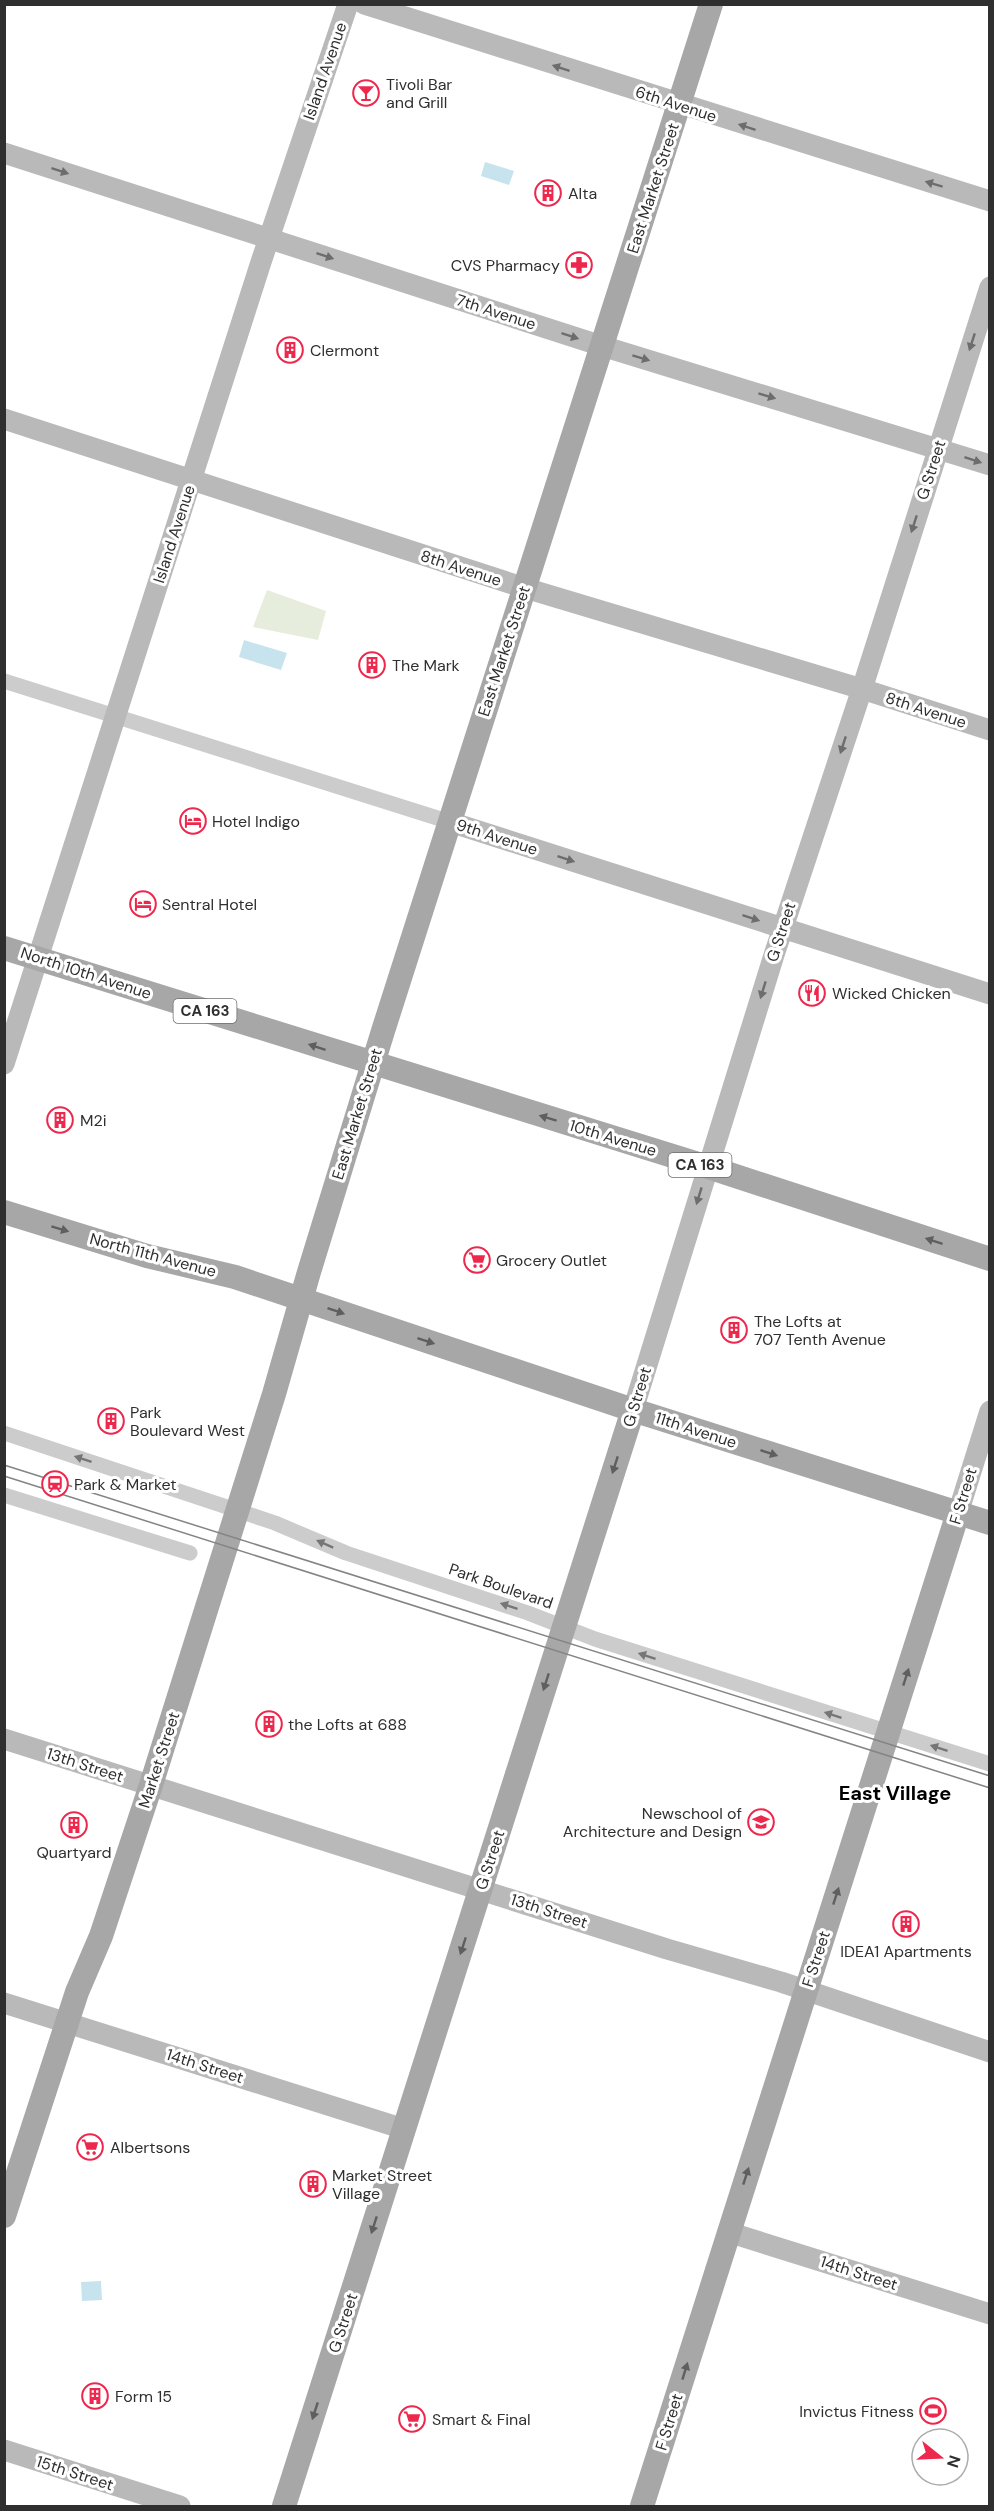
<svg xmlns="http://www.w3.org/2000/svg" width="994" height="2511" viewBox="0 0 994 2511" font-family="'DM Sans',sans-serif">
  <rect width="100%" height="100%" fill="#fff"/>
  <path fill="#e7eddc" d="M267,590L326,611L318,640L253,627Z"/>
  <path fill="#c7e3ee" d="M485,162L514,171L509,185L481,176Z
    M244,640L287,653L281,670L239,657Z
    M101,2281L102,2300L82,2301L81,2282Z"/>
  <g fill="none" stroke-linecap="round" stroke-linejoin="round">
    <path stroke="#ccc" stroke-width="15" d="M4,681L450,822
      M4,1433L275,1523L346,1553L528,1613L595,1639L990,1764
      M4,1495L190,1553"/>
    <path stroke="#b9b9b9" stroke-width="21" d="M364,4L990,201
      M4,153L602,346L990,465
      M4,419L525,588L862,689L990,730
      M450,822L990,994
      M4,1064L261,262L348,4
      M633,1410L774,955L862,689L990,287
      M958,1513L990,1411
      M4,1739L667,1949L781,1982L990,2052
      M4,2003L404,2129
      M728,2232L990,2314
      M4,2450L180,2506"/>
    <path stroke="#a7a7a7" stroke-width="24" d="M4,948L708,1167L990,1259
      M4,1212L147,1256L235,1277L633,1410L990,1523
      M4,2216L77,1992L101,1936L151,1785L274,1394L309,1272L383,1031L711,4
      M284,2506L633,1410
      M642,2506L958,1513"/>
    <path stroke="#848484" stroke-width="1.5" d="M4,1465L990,1776
      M4,1476L990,1788"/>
  </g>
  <defs><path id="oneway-solid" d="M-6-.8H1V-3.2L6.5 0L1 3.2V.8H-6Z" transform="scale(1.5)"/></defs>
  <g fill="#6d6d6d">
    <use href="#oneway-solid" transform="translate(561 68) rotate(-162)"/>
    <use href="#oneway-solid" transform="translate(747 127) rotate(-162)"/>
    <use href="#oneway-solid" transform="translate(60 171) rotate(18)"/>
    <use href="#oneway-solid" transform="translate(934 184) rotate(-163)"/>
    <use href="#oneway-solid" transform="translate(325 256) rotate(18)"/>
    <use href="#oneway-solid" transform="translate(570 336) rotate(18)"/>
    <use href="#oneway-solid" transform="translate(972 342) rotate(108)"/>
    <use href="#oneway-solid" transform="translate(641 358) rotate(17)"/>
    <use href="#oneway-solid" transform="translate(767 396) rotate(17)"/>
    <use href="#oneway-solid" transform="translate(973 460) rotate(18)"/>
    <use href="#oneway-solid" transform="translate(914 524) rotate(108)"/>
    <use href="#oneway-solid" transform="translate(843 745) rotate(108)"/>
    <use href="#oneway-solid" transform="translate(566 859) rotate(18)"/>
    <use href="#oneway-solid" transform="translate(751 918) rotate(18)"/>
    <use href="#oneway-solid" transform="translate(763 990) rotate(107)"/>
    <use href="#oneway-solid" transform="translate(699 1196) rotate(107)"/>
  </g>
  <g fill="#5f5f5f">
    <use href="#oneway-solid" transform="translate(317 1047) rotate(-162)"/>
    <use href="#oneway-solid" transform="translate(548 1118) rotate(-163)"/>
    <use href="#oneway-solid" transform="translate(60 1229) rotate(17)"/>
    <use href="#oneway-solid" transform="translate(934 1241) rotate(-162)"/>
    <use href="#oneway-solid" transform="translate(336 1311) rotate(19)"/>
    <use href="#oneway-solid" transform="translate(426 1341) rotate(18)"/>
    <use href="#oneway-solid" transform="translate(769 1453) rotate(18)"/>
    <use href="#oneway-solid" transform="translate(615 1465) rotate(108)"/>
    <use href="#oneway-solid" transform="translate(906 1677) rotate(-72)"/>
    <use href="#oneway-solid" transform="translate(546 1682) rotate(108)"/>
    <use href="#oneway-solid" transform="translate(836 1896) rotate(-72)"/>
    <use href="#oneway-solid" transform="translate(463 1946) rotate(108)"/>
    <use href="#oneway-solid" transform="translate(746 2176) rotate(-72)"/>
    <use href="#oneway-solid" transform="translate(374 2225) rotate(108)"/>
    <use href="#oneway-solid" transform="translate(685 2371) rotate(-73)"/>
    <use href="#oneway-solid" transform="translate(315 2411) rotate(108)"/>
  </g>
  <g fill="#767676">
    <use href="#oneway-solid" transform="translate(83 1459) rotate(-162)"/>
    <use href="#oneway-solid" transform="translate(325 1544) rotate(-156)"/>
    <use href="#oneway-solid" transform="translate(509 1606) rotate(-162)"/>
    <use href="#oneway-solid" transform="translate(647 1656) rotate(-162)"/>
    <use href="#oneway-solid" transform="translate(833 1715) rotate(-162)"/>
    <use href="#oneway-solid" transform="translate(939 1748) rotate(-162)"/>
  </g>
  <defs>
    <g id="bar-ring" transform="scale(1.35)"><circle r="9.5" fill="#fff" stroke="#ee284d" stroke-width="1.5"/><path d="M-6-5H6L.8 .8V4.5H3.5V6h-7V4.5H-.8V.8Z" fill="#ee284d"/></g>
    <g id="building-ring" transform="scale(1.35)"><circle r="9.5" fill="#fff" stroke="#ee284d" stroke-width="1.5"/><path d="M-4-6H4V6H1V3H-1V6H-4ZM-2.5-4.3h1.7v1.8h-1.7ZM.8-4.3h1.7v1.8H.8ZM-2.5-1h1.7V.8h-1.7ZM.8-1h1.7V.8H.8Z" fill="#ee284d"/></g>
    <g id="pharmacy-ring" transform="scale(1.35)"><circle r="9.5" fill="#fff" stroke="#ee284d" stroke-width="1.5"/><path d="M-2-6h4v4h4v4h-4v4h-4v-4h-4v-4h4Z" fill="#ee284d"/></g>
    <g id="hotel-ring" transform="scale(1.35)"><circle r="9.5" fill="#fff" stroke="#ee284d" stroke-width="1.5"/><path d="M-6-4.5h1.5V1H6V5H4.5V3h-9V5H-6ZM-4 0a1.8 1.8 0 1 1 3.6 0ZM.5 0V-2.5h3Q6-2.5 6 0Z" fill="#ee284d"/></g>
    <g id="restaurant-ring" transform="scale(1.35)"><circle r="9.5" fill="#fff" stroke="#ee284d" stroke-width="1.5"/><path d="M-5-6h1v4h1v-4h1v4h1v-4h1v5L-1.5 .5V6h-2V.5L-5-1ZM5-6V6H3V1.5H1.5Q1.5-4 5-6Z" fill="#ee284d"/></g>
    <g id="supermarket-ring" transform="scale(1.35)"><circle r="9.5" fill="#fff" stroke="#ee284d" stroke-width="1.5"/><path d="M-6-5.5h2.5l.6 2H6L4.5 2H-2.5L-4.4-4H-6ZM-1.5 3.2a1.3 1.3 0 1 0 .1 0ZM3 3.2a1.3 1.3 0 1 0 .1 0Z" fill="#ee284d"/></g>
    <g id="station-ring" transform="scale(1.35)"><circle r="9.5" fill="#fff" stroke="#ee284d" stroke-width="1.5"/><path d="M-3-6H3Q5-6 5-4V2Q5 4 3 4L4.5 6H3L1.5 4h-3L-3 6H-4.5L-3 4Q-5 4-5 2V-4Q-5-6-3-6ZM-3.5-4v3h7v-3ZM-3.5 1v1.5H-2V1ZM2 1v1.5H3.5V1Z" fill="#ee284d"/></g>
    <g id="school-ring" transform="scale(1.35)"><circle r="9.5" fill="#fff" stroke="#ee284d" stroke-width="1.5"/><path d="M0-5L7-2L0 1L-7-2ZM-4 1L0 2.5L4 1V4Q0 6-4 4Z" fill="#ee284d"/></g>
    <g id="stadium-ring" transform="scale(1.35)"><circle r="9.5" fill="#fff" stroke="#ee284d" stroke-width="1.5"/><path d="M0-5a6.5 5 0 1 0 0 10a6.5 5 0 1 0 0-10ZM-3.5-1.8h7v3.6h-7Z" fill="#ee284d"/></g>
  </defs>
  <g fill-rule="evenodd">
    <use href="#bar-ring" x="366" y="93"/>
    <use href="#building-ring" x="548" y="193"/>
    <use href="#pharmacy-ring" x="579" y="265"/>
    <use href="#building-ring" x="290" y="350"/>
    <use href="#building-ring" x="372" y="665"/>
    <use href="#hotel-ring" x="193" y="821"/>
    <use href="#hotel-ring" x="143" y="904"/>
    <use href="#restaurant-ring" x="812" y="993"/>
    <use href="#building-ring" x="60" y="1120"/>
    <use href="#supermarket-ring" x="477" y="1260"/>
    <use href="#building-ring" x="734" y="1330"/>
    <use href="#building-ring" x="111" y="1421"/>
    <use href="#station-ring" x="55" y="1484"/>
    <use href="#building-ring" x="269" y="1724"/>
    <use href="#school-ring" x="761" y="1822"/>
    <use href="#building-ring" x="74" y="1825"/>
    <use href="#building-ring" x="906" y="1924"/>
    <use href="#supermarket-ring" x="90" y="2147"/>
    <use href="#building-ring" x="313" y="2184"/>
    <use href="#building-ring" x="95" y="2396"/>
    <use href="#stadium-ring" x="933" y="2411"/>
    <use href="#supermarket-ring" x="412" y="2419"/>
  </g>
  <g text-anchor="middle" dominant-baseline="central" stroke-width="6" stroke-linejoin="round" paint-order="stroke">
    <g fill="#fff" stroke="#6d6d6d" stroke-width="1.5">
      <rect x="173.5" y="999" width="63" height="24" rx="4.5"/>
      <rect x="668.5" y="1153" width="63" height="24" rx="4.5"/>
    </g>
    <g font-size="15" font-weight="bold" fill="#2f2f2f">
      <text x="205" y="1011">CA 163</text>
      <text x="700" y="1165">CA 163</text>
    </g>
    <g font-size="16" fill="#2f2f2f" stroke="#fff">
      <text transform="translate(325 71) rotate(-71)">Island Avenue</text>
      <text transform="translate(676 104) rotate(18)">6th Avenue</text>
      <text transform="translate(653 188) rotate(-72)">East Market Street</text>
      <text transform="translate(496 312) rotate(18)">7th Avenue</text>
      <text transform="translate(931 470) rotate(-72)">G Street</text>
      <text transform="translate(174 534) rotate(-72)">Island Avenue</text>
      <text transform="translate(461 568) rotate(18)">8th Avenue</text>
      <text transform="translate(504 651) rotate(-72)">East Market Street</text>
      <text transform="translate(926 710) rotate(18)">8th Avenue</text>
      <text transform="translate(497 837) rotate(18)">9th Avenue</text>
      <text transform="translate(781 932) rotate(-72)">G Street</text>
      <text transform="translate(86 973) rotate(18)">North 10th Avenue</text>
      <text transform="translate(357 1114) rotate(-73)">East Market Street</text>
      <text transform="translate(613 1138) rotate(17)">10th Avenue</text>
      <text transform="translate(153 1255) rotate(15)">North 11th Avenue</text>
      <text transform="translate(637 1397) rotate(-73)">G Street</text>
      <text transform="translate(696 1430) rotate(18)">11th Avenue</text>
      <text transform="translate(963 1496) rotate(-73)">F Street</text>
      <text transform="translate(501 1586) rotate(19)">Park Boulevard</text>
      <text transform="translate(159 1760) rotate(-72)">Market Street</text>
      <text transform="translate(85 1765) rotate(18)">13th Street</text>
      <text transform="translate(490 1860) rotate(-72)">G Street</text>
      <text transform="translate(549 1911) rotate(18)">13th Street</text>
      <text transform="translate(816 1959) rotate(-72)">F Street</text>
      <text transform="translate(205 2066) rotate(18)">14th Street</text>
      <text transform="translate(859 2273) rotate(18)">14th Street</text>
      <text transform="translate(343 2323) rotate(-72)">G Street</text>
      <text transform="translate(669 2422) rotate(-73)">F Street</text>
      <text transform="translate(75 2473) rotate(18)">15th Street</text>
    </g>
    <g font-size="16" fill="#2f2f2f" stroke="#fff" text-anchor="start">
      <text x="386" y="84">Tivoli Bar<tspan x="386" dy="18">and Grill</tspan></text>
      <text x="568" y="193">Alta</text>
      <text x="560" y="265" text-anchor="end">CVS Pharmacy</text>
      <text x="310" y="350">Clermont</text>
      <text x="392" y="665">The Mark</text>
      <text x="212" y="821">Hotel Indigo</text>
      <text x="162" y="904">Sentral Hotel</text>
      <text x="832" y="993">Wicked Chicken</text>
      <text x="80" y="1120">M2i</text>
      <text x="496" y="1260">Grocery Outlet</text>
      <text x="754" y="1321">The Lofts at<tspan x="754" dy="18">707 Tenth Avenue</tspan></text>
      <text x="130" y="1412">Park<tspan x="130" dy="18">Boulevard West</tspan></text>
      <text x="74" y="1484">Park &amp; Market</text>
      <text x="288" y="1724">the Lofts at 688</text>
      <text x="742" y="1813" text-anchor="end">Newschool of<tspan x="742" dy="18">Architecture and Design</tspan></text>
      <text x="74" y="1852" text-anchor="middle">Quartyard</text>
      <text x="906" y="1951" text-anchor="middle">IDEA1 Apartments</text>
      <text x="110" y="2147">Albertsons</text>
      <text x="332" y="2175">Market Street<tspan x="332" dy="18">Village</tspan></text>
      <text x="115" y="2396">Form 15</text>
      <text x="914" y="2411" text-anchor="end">Invictus Fitness</text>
      <text x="432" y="2419">Smart &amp; Final</text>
    </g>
    <g font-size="20" font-weight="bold" fill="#000" stroke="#fff">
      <text x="895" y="1793">East Village</text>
    </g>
  </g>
  <rect width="994" height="2511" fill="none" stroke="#2f2f2f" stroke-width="12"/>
  <g transform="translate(940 2457) rotate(108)"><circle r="28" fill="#ffffff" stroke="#acacac" stroke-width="1.5"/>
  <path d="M0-4.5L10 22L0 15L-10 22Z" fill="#ee284d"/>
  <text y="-9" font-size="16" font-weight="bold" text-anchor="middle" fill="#2f2f2f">N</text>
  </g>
</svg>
